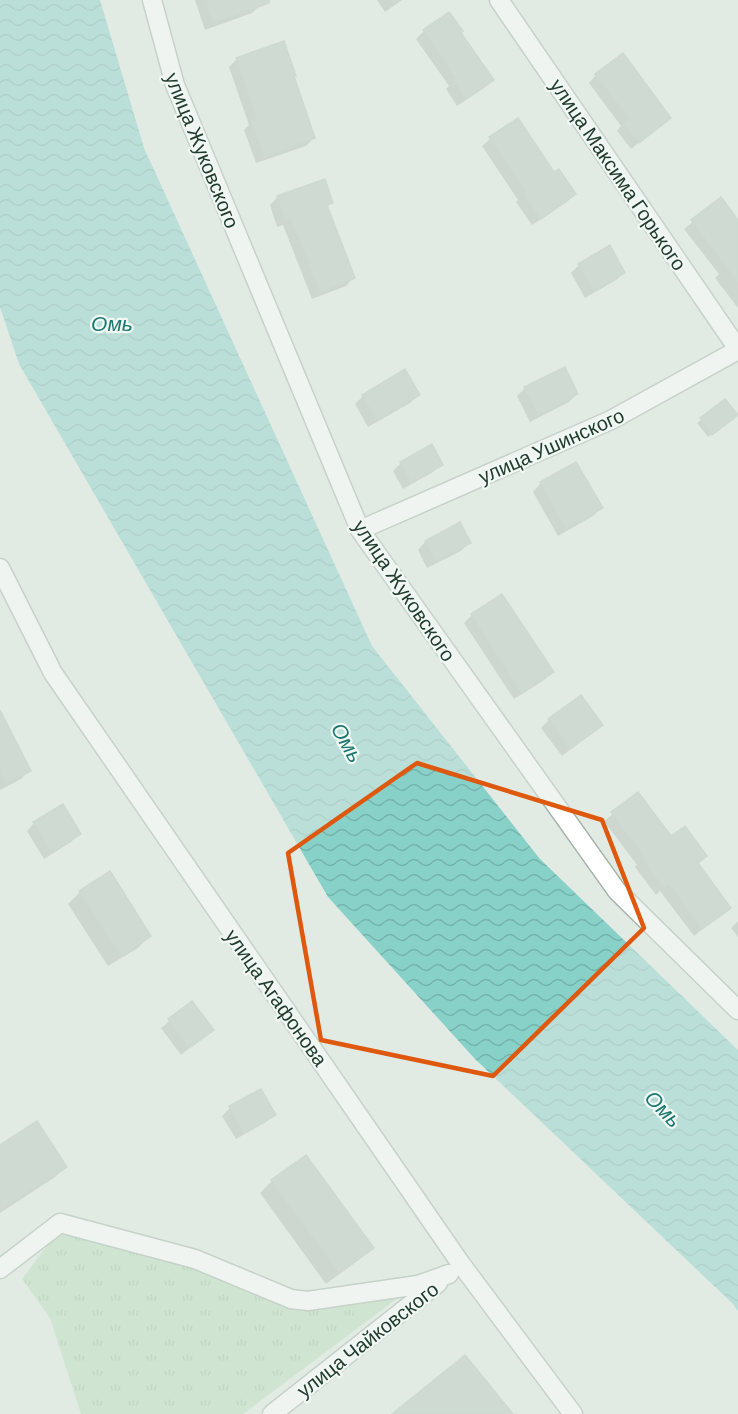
<svg xmlns="http://www.w3.org/2000/svg" width="738" height="1414" viewBox="0 0 738 1414" font-family="Barlow,sans-serif">
  <defs>
    <pattern id="grass-tufts" width="24" height="20" patternUnits="userSpaceOnUse" patternTransform="scale(1.5)"><rect width="24" height="20" fill="#b9ddba"/><path d="M3 7l-1-3M5 7V3M7 7l1-3M15 17l-1-3M17 17v-4M19 17l1-3" fill="none" stroke="#9fbfa0"/></pattern>
    <pattern id="water-waves" width="16" height="10" patternUnits="userSpaceOnUse" patternTransform="scale(1.5)"><rect width="16" height="10" fill="#88d1c9"/><path d="M0 5q4-4 8 0t8 0" fill="none" stroke="#75b4ad"/></pattern>
  </defs>
  <rect width="100%" height="100%" fill="#e1ebe4"/>
  <path fill="url(#grass-tufts)" d="M58,1231L203,1269L295,1307L406,1292L243,1414H81L50,1318L22,1279Z"/>
  <path fill="url(#water-waves)" d="M0,0H100L144,148L372,646L540,859L738,1050V1311L732,1303L475,1059L328,897L19,364L0,307Z"/>
  <path fill="#0003" d="M195,0H258L260,5L252,13L205,30Z
    M377,0H402L385,12Z
    M424,31L459,34L492,80L484,88L457,106L446,89L449,86L416,39Z
    M237,59L292,77L314,138L306,146L256,163L244,130L249,125L229,67Z
    M596,75L669,118L631,149L617,131L621,126L589,83Z
    M517,120L554,174L574,194L567,202L532,225L516,202L518,200L482,146L490,139Z
    M278,197L332,202L326,207L353,278L346,286L312,299L283,225L277,227L270,205Z
    M721,200L738,222V308L715,278L719,274L684,229Z
    M579,265L624,273L616,280L585,298L571,273Z
    M525,388L577,394L569,402L530,422L517,396Z
    M418,395L410,403L368,427L355,404L363,396Z
    M725,401L732,419L708,437L697,423Z
    M401,463L441,464L433,472L403,489L393,471Z
    M576,464L601,508L593,516L558,536L533,492L540,484Z
    M460,524L469,543L461,551L427,568L418,550L425,542Z
    M472,615L552,672L544,680L514,699L464,623Z
    M0,719L29,771L21,779L0,790Z
    M549,720L601,725L562,756L541,728Z
    M638,795L671,839L705,856L697,864L729,907L694,936L660,891L656,895L635,867L637,865L604,821Z
    M34,823L79,834L71,842L44,859L27,831Z
    M80,892L149,936L138,948L108,966L68,904Z
    M738,921V937L731,928Z
    M192,1003L212,1030L181,1055L161,1028Z
    M260,1091L274,1114L266,1122L236,1139L222,1116L230,1108Z
    M0,1148L65,1167L55,1177L0,1213Z
    M272,1181L372,1247L360,1259L326,1284L260,1193Z"/>
  <path fill="#b6c6bc" stroke="#b3c5b9" stroke-width="1.5" d="M206,0H269V3L213,23Z
    M449,12L463,31L461,33L494,80L466,99L453,80L456,78L423,30Z
    M284,41L296,76H294L315,138L264,157L251,121L257,118L236,58Z
    M623,53L671,118L639,143L623,122L629,118L595,74Z
    M518,118L554,172L559,169L576,194L541,219L523,193L526,192L489,137Z
    M325,179L333,203L327,205L355,278L320,292L291,218L285,220L277,196Z
    M721,197L738,220V282L691,220Z
    M610,245L625,273L594,291L578,264Z
    M565,367L578,394L538,415L524,387Z
    M405,369L420,395L377,420L362,395Z
    M725,399L738,415L712,435L700,418Z
    M432,444L443,465L411,482L400,462Z
    M576,462L603,508L566,529L540,482Z
    M460,522L471,543L435,561L425,541Z
    M502,594L554,672L522,693L471,614Z
    M581,695L603,725L570,749L548,719Z
    M0,710L31,771L6,784L0,772Z
    M638,792L671,836L685,826L707,856L698,863L731,908L702,929L669,884L664,888L642,858L644,856L611,812Z
    M63,804L81,834L52,852L33,822Z
    M110,871L151,936L121,956L79,891Z
    M192,1001L214,1030L189,1048L168,1019Z
    M261,1089L276,1115L244,1133L229,1106Z
    M37,1121L67,1167L0,1210V1145Z
    M306,1155L374,1248L339,1273L271,1180Z
    M465,1355L513,1414H392Z"/>
  <g fill="none" stroke-linecap="round" stroke-linejoin="round">
    <g stroke="#a4b3aa" stroke-width="21">
      <path id="street" d="M152,0L175,85L360,530L617,891L738,1010
        M499,0L738,349
        M360,530L611,420L738,350
        M0,568L53,673L461,1264L573,1414
        M0,1269L60,1223L195,1259L291,1299L308,1301L418,1285L449,1274
        M272,1414L438,1283"/>
    </g>
    <use href="#street" stroke="#fff" stroke-width="18"/>
  </g>
  <path d="M0 0H738V1414H0ZM417,763L602,820L644,928L493,1076L321,1040L288,853Z" fill="#e1ebe4" fill-opacity=".55" fill-rule="evenodd"/>
  <path fill="none" stroke="#de580e" stroke-width="4.5" stroke-linejoin="round" d="M417,763L602,820L644,928L493,1076L321,1040L288,853Z"/>
  <g text-anchor="middle" dominant-baseline="central" stroke-width="4.5" stroke-linejoin="round" paint-order="stroke">
    <g font-size="20" fill="#213c2e" stroke="#f1f8f3">
      <text transform="translate(203 150) rotate(68)">улица Жуковского</text>
      <text transform="translate(619 174) rotate(56)">улица Максима Горького</text>
      <text transform="translate(551 445) rotate(-24)">улица Ушинского</text>
      <text transform="translate(405 590) rotate(56)">улица Жуковского</text>
      <text transform="translate(277 997) rotate(55)">улица Агафонова</text>
      <text transform="translate(367 1339) rotate(-38)">улица Чайковского</text>
    </g>
    <g font-size="21" font-style="italic" fill="#1b786f" stroke="#f1f8f3">
      <text x="112" y="322">Омь</text>
      <text transform="translate(348 742) rotate(60)">Омь</text>
      <text transform="translate(664 1108) rotate(46)">Омь</text>
    </g>
  </g>
</svg>
